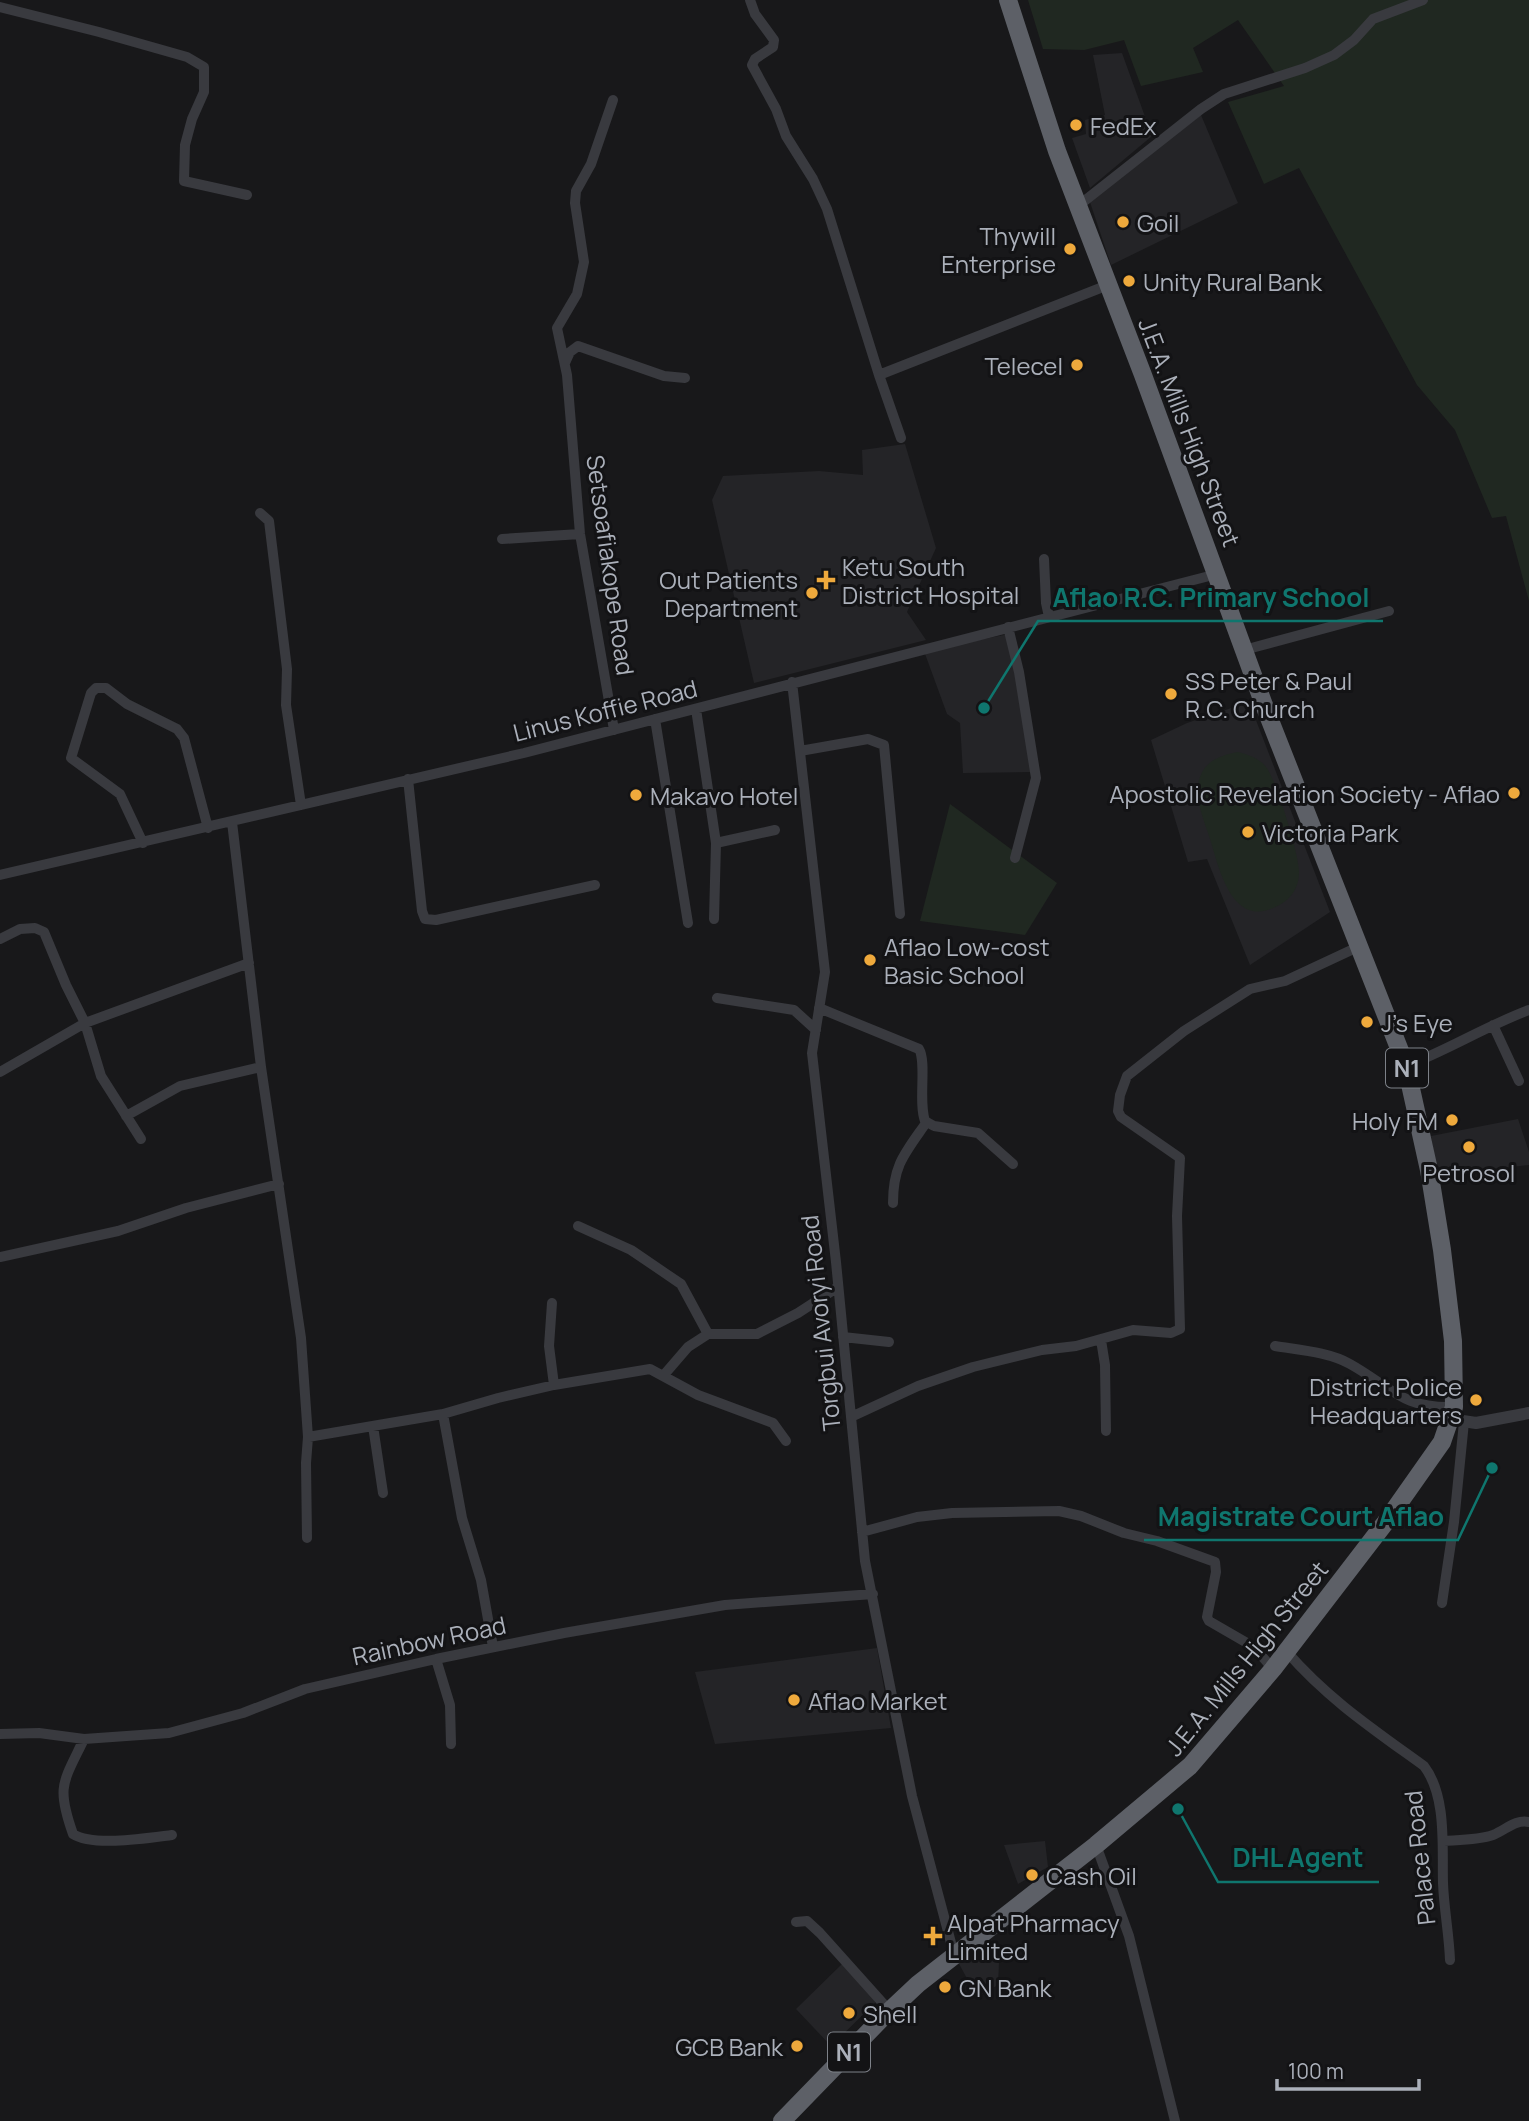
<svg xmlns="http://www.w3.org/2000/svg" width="1529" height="2121" viewBox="0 0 1529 2121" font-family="Manrope,sans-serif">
  <rect width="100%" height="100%" fill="#18181a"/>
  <path fill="#242427" d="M1122,53L1152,136L1090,188L1072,138L1086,134L1085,120L1105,115L1093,55Z
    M1201,115L1238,203L1111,265L1089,199Z
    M905,444L936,548L907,612L926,640L754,683L712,500L723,476L819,471L863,475L862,450Z
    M1009,634L1032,772L963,773L960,723L947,714L924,651Z
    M1249,702L1330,912L1250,965L1207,859L1188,862L1151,740L1187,723Z
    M1518,1119L1529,1152V1165L1437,1176L1431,1136Z
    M877,1648L891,1728L715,1744L695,1672Z
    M1045,1841L1048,1867L1018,1884L1004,1845Z
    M988,1940L999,1963L998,1985L977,1997L957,1960Z
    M842,1964L877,2001L831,2046L796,2009Z"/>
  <path fill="#202821" d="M1028,0H1529V601L1506,516L1492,518L1455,430L1417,385L1299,168L1264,184L1228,102L1284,86L1238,20L1193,48L1203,72L1141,86L1124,40L1084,50L1043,49Z
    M1238,752C1249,755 1259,758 1266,767C1276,779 1300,857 1299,873C1299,886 1292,898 1281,904C1233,933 1220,871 1210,839C1204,820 1193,797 1200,777C1206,760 1222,755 1238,752Z
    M950,804L1057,883L1025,935L920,921Z"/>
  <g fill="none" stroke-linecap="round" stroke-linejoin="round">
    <path stroke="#393a3f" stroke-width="10" d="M750,0L755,14L774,40L773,47L755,59L752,65L776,109L786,136L813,179L827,209L879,375L1108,285
      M0,7L99,32L187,57L204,67V92L192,119L185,145L184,181L247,195
      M613,100L591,164L576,191L575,203L584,262L577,294L557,328L567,375L580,534L614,730
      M1078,206L1201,109L1224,94L1305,68L1334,55L1354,40L1373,19L1423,0
      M565,363L570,352L578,346L664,376L685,378
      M879,375L901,438
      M260,513L269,521L287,669L286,705L301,805
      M502,539L580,534
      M1044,559L1046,603L1049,617
      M1008,627L1019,672L1036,778L1015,858
      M1244,650L1389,611
      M792,682L825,972L812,1053L836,1262L865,1561L912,1796L954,1954
      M696,709L716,843L714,919
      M655,719L688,923
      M800,751L868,739L884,745L900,914
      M408,779L422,911L425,919L436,920L595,885
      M232,822L261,1067L301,1338L308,1437L306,1463L307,1538
      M143,843L120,794L71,758L91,693L96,688H106L127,704L177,729L184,738L208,828
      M716,843L775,830
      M0,875L524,753L1217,574
      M0,939L20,929L35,928L44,932L66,985L85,1023L101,1076L141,1139
      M717,998L794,1010L816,1030
      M819,1008L919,1049C927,1062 918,1102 925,1121L934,1126L978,1133L1013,1164
      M1493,1025L1519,1081
      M1406,1066C1448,1050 1486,1026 1529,1010
      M0,1072L85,1023L249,963
      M126,1116L180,1086L261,1067
      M893,1203C893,1165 905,1153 926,1123
      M578,1226L631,1250L681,1284L708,1334H757L798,1313L838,1287
      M0,1257L118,1231L186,1208L279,1184
      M552,1303L549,1346L554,1385
      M843,1337L889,1342
      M1101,1340L1105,1365L1106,1431
      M1275,1346C1299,1350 1329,1352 1350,1364C1391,1387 1403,1409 1454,1407
      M663,1376L688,1347L708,1334
      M443,1414L462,1518L481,1580L493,1647
      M851,1417L918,1386L973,1367L1042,1350L1076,1346L1133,1330L1171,1333L1180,1329L1177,1216L1180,1158L1121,1117L1118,1111L1120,1095L1127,1076L1184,1031L1250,989L1285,981L1360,946
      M373,1426L383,1493
      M308,1437L443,1414L498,1398L554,1385L650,1369L698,1395L773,1423L786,1441
      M862,1532L917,1517L952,1513L1059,1511L1081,1516L1124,1533L1157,1541L1215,1562L1216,1572L1207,1617L1209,1621L1254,1647L1273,1669
      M1442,1603L1454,1522L1464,1422
      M1287,1652C1328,1699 1373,1729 1424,1766C1447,1796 1442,1847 1443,1883C1444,1909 1449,1934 1450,1960
      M436,1659L450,1705L451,1744
      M0,1734L39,1733L84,1739L169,1733L243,1713L305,1689L436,1659L564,1633L725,1605L873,1594
      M84,1739C63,1783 56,1786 73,1834C93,1847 148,1838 172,1835
      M1444,1841C1459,1840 1479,1840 1493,1835C1506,1830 1515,1819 1529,1822
      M1096,1845L1129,1936L1175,2121
      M796,1922L807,1921L820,1933L889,2010"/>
    <path stroke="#393a3f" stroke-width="12" d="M1450,1419L1476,1423L1529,1413"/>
    <path stroke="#5d6067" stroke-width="18" d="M782,2121L885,2015L918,1984L1096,1845L1190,1766L1273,1669L1385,1523L1442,1442L1454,1407L1453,1341L1442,1250L1429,1170L1406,1066L1264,705L1143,375L1057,151L1008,0"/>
  </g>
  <g fill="#eea93c" stroke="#131315" stroke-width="2.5">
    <circle cx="1076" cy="125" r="7"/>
    <circle cx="1123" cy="222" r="7"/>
    <circle cx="1070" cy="249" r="7"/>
    <circle cx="1129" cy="281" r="7"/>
    <circle cx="1077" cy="365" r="7"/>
    <path d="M822.5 569.5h7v7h7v7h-7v7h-7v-7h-7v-7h7z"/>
    <circle cx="812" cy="593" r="7"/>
    <circle cx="1171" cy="694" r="7"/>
    <circle cx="1514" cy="793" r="7"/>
    <circle cx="636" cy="795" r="7"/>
    <circle cx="1248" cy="832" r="7"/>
    <circle cx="870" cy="960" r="7"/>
    <circle cx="1367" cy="1022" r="7"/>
    <circle cx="1452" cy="1120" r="7"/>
    <circle cx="1469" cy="1147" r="7"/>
    <circle cx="1476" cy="1400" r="7"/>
    <circle cx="794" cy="1700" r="7"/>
    <circle cx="1032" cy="1875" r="7"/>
    <path d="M929.5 1925.5h7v7h7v7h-7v7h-7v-7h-7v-7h7z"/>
    <circle cx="945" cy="1987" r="7"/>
    <circle cx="849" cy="2013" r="7"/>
    <circle cx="797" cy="2046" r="7"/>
  </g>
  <g text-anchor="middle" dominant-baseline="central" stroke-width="6" stroke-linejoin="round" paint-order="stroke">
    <g fill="#131315" stroke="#7d8188" stroke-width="2">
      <rect x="1386" y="1048.5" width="42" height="39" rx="5"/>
      <rect x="828" y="2032.5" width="42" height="39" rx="5"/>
    </g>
    <g font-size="23" font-weight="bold" fill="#abb0ba">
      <text x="1407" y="1068">N1</text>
      <text x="849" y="2052">N1</text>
    </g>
    <g font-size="24" fill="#abb0ba" stroke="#131315" text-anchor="start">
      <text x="1090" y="125">FedEx</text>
      <text x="1137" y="222">Goil</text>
      <text x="1056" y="235" text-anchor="end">Thywill<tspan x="1056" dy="28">Enterprise</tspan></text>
      <text x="1143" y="281">Unity Rural Bank</text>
      <text x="1063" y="365" text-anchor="end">Telecel</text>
      <text x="842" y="566">Ketu South<tspan x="842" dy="28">District Hospital</tspan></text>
      <text x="798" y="579" text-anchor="end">Out Patients<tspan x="798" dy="28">Department</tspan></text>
      <text x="1185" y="680">SS Peter &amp; Paul<tspan x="1185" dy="28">R.C. Church</tspan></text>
      <text x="1500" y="793" text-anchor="end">Apostolic Revelation Society - Aflao</text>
      <text x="650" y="795">Makavo Hotel</text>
      <text x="1262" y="832">Victoria Park</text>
      <text x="884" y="946">Aflao Low-cost<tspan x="884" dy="28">Basic School</tspan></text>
      <text x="1381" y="1022">J's Eye</text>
      <text x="1438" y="1120" text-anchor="end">Holy FM</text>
      <text x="1469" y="1172" text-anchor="middle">Petrosol</text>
      <text x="1462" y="1386" text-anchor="end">District Police<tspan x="1462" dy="28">Headquarters</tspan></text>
      <text x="808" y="1700">Aflao Market</text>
      <text x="1046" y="1875">Cash Oil</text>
      <text x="947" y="1922">Alpat Pharmacy<tspan x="947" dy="28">Limited</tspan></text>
      <text x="959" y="1987">GN Bank</text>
      <text x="863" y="2013">Shell</text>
      <text x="783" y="2046" text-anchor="end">GCB Bank</text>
    </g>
    <g font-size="24" fill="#abb0ba" stroke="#131315">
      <text transform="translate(1190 432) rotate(69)">J.E.A. Mills High Street</text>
      <text transform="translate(611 565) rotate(82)">Setsoafiakope Road</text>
      <text transform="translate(605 710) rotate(-14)">Linus Koffie Road</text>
      <text transform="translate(820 1323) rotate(-96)">Torgbui Avoryi Road</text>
      <text transform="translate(429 1640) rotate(-12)">Rainbow Road</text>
      <text transform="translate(1246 1658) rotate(-51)">J.E.A. Mills High Street</text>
      <text transform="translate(1419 1858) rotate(-96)">Palace Road</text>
    </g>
  </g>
  <path fill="none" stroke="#0f766e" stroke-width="2.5" d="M984 708L1038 621H1383M1492 1468L1458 1540H1144M1178 1809L1218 1882H1379"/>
  <g fill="#0f766e" stroke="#131315" stroke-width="2.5">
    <circle cx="984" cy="708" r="7"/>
    <circle cx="1492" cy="1468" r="7"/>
    <circle cx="1178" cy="1809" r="7"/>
  </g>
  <g font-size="26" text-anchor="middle" font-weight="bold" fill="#0f766e" stroke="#131315" stroke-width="6" stroke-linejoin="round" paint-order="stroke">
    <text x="1211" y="607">Aflao R.C. Primary School</text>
    <text x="1301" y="1526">Magistrate Court Aflao</text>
    <text x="1298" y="1867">DHL Agent</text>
  </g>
  <path d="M1277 2079v10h142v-10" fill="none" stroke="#abb0ba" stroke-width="3.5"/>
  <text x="1288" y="2079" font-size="21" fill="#abb0ba" stroke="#131315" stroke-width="5" paint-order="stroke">100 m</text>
</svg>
